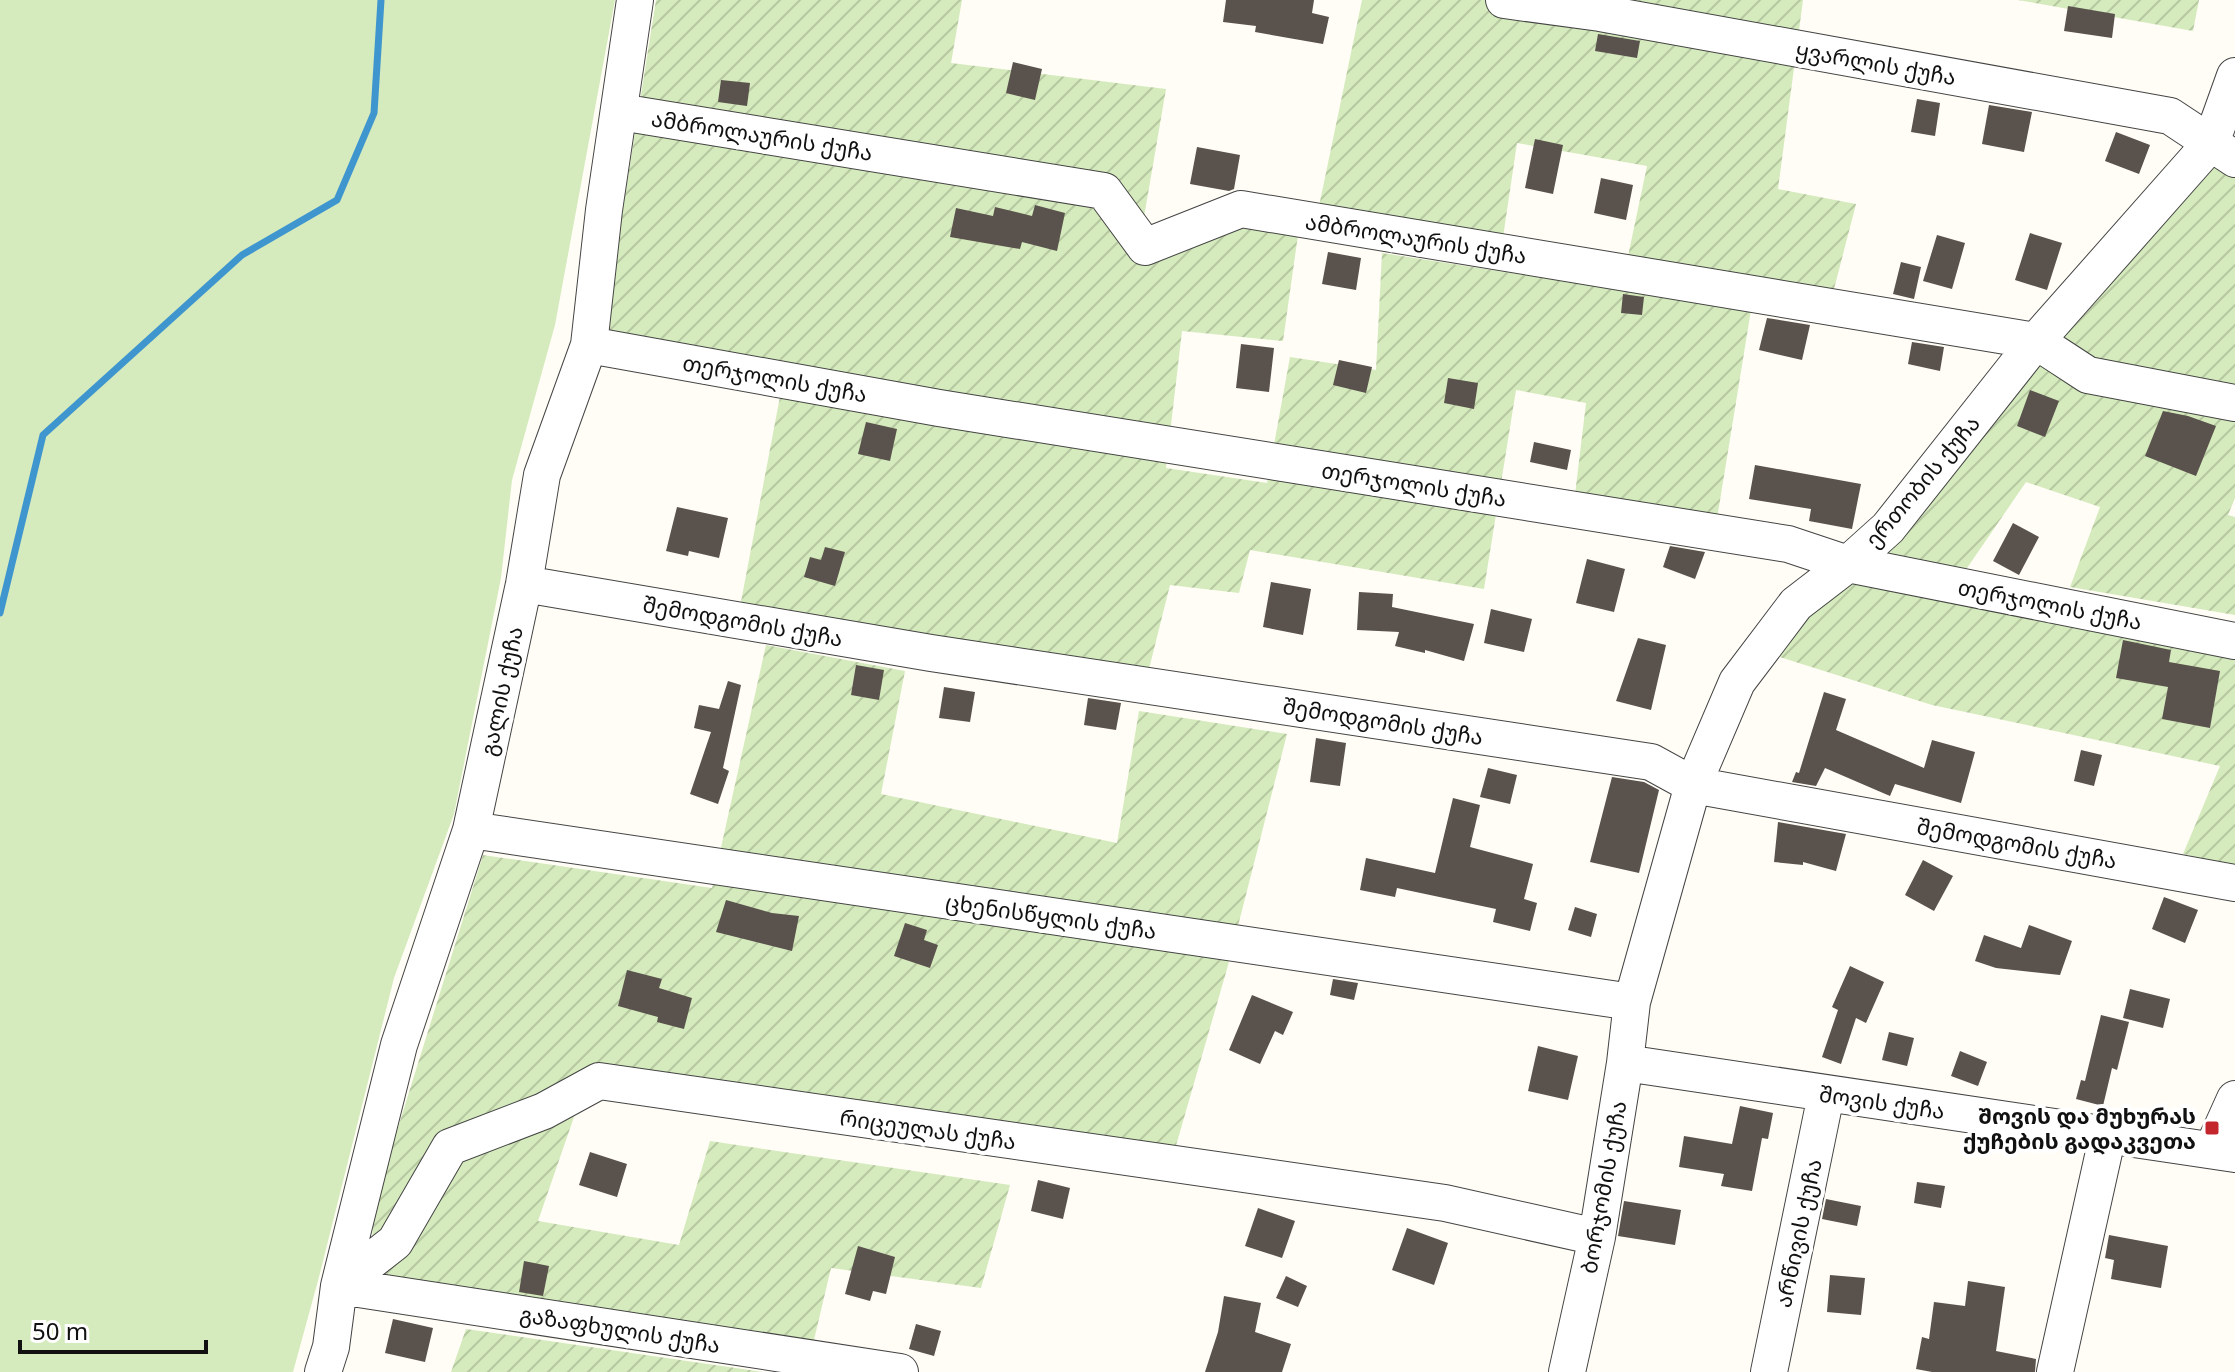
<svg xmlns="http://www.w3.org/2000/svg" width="2235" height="1372" viewBox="0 0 2235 1372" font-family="Georgia,'Noto Sans Georgian',serif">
  <defs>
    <pattern id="garden-furrows" width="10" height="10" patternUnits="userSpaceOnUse" patternTransform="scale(2)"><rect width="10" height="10" fill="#d5ebbd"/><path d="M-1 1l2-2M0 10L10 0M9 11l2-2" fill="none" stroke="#b6c8a1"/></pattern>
  </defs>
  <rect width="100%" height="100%" fill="#fffdf5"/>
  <path fill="#d5ebbd" d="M0,0H615L555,325L512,480L501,578L454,814L394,978L319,1277L293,1372H0Z"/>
  <path fill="url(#garden-furrows)" d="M656,0H962L951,63L1166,89L1137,258L1236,226L1298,235L1283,341L1182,331L1166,468L1267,483L1290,357L1376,370L1382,253L1751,310L1716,525L1574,503L1586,403L1516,390L1484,589L1250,550L1239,593L1170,585L1147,677L740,607L786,365L603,334Z
    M1362,0H1803L1778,189L1856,204L1833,293L1627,261L1647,166L1517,143L1502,244L1318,211Z
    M2018,0H2199L2193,31Z
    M2199,157L2235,165V498L2228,515L2235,517V615L2070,587L2100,507L2026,482L1965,571L1860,555Z
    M1835,575L2235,658V866L2183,854L2220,766L1932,705L1773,655Z
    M766,645L905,671L881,794L1117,843L1139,711L1287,734L1227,969L1175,1149L592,1065L538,1221L679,1245L710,1141L1010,1185L981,1288L831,1268L814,1340L368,1280L376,1198L483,855L712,888Z
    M466,1329L763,1372H451Z"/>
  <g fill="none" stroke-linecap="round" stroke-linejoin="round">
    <path stroke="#3f96cf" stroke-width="7" d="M0,613L43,435L242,255L337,200L374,113L381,0"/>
  </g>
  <path fill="#5a524d" d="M1226,0H1314L1312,13L1329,17L1323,44L1255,32L1256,26L1223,22Z
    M2068,6L2115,14L2112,38L2064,31Z
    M1598,34L1640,41L1637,58L1595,51Z
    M1013,62L1042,69L1035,100L1006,93Z
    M721,80L750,83L747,106L718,102Z
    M1917,99L1940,103L1935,136L1911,132Z
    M1989,105L2032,112L2024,152L1982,144Z
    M2116,132L2150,145L2139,174L2105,161Z
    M1535,139L1563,145L1553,194L1525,188Z
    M1197,147L1240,155L1234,189L1229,191L1190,184Z
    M1601,178L1633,185L1626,220L1594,213Z
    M1035,205L1065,213L1057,251L1022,242L1020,249L950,237L956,208L993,216L995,207L1032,216Z
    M2030,233L2062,243L2047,290L2015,280Z
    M1937,235L1965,243L1952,289L1923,281Z
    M1328,252L1361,258L1356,290L1322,284Z
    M1901,262L1921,267L1914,299L1893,294Z
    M1623,294L1644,297L1642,315L1621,313Z
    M1767,318L1810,325L1802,360L1759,350Z
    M1912,342L1944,347L1940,371L1908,364Z
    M1241,344L1274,348L1269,392L1236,388Z
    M1339,360L1372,367L1366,393L1333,385Z
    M1448,378L1478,383L1474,409L1444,403Z
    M2030,390L2059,401L2045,437L2017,426Z
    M2163,411L2188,416L2216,426L2196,476L2145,456Z
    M866,422L897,429L890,461L858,454Z
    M1534,442L1571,450L1567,470L1530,462Z
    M1755,465L1861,484L1852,529L1809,521L1811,509L1749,499Z
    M677,507L728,518L719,558L689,551L688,556L666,551Z
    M2013,523L2039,537L2019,575L1993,561Z
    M1670,546L1705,552L1695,579L1663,567Z
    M825,547L845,552L835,586L804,577L810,557L821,560Z
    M1587,559L1625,569L1614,612L1576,603Z
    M1271,582L1311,589L1303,635L1263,627Z
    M1359,592L1393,594L1392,607L1474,624L1464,661L1425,650V653L1395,646L1399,632L1357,630Z
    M1491,609L1532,619L1524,652L1484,643Z
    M1638,638L1666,645L1651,710L1616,701Z
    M2123,640L2171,650L2169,662L2220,671L2210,728L2162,719L2168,687L2116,678Z
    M856,665L884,670L879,700L851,695Z
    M728,681L741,685L723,768L729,771L718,804L690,794L711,732L694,728L699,705L719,709Z
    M944,687L975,692L970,722L939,718Z
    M1824,692L1846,699L1836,730L1924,768L1932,740L1975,752L1961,803L1895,784L1890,796L1825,768L1816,786L1792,782L1796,772L1799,773Z
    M1088,698L1121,703L1116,730L1084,725Z
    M1316,738L1346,743L1340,786L1310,782Z
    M2081,750L2102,755L2094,786L2074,781Z
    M1488,768L1517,775L1510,804L1480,797Z
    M1612,777L1644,782L1659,790L1639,873L1590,862Z
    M1453,798L1480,805L1470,847L1533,864L1524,899L1537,903L1530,931L1493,922L1496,909L1397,888L1395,897L1360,890L1366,858L1435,873Z
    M1778,822L1846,834L1836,871L1803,862V865L1774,862Z
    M1923,860L1953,876L1934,911L1905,895Z
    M2164,897L2198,910L2185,943L2152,929Z
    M726,900L772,913L799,916L792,951L716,932Z
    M1575,907L1597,914L1591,937L1568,930Z
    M905,923L927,930L924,940L938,945L930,968L894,956Z
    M2029,925L2072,941L2060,975L1996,968L1975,961L1984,935L2021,948Z
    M1850,966L1884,982L1866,1023L1856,1018L1841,1064L1822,1057L1838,1010L1832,1007Z
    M627,970L662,979L659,988L692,998L684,1029L657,1022L658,1017L618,1006Z
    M1333,979L1358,983L1354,1000L1330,995Z
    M2130,989L2170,999L2163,1028L2123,1018Z
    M1252,995L1293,1012L1283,1035L1275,1031L1260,1064L1229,1050Z
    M2101,1015L2129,1022L2117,1070L2112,1068L2103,1106L2076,1099L2081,1080L2085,1081Z
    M1889,1032L1914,1038L1907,1066L1882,1060Z
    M1538,1046L1578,1056L1568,1100L1528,1091Z
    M1960,1051L1987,1062L1978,1086L1951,1076Z
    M1740,1106L1773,1113L1768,1139L1762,1138L1752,1191L1721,1186L1724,1174L1679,1167L1684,1136L1732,1144Z
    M590,1152L627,1164L617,1197L579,1185Z
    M1038,1180L1070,1188L1063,1219L1031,1211Z
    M1917,1182L1945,1186L1941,1208L1914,1203Z
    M1826,1199L1861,1206L1857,1226L1822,1219Z
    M1624,1201L1681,1210L1675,1245L1618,1236Z
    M1258,1208L1295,1221L1282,1258L1245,1246Z
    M1407,1228L1448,1243L1434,1285L1392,1270Z
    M2109,1235L2168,1246L2161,1288L2111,1279L2114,1260L2105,1258Z
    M858,1246L895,1257L886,1294L873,1291L870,1301L845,1294Z
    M524,1261L549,1266L543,1296L519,1292Z
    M1830,1275L1865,1278L1861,1315L1827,1312Z
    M1286,1276L1307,1286L1298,1307L1276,1298Z
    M1968,1281L2005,1287L1996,1351L2036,1359L2035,1372H1932L1916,1369L1922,1337L1929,1339L1934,1302L1965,1306Z
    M1224,1296L1261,1303L1255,1332L1291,1344L1282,1372H1205L1218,1332Z
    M393,1319L433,1328L425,1362L385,1353Z
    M916,1324L941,1331L934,1356L909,1349Z"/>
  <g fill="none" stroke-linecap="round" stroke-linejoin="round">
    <g stroke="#444" stroke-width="38">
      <path id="minor" d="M1504,0L1600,13L2170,116L2235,159
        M620,112L1104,191L1145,247L1241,209L2036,341L2088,375L2235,403
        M589,345L939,408L1788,544L1848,564L2235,641
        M524,584L931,653L1651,762L1693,785L2235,883
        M471,830L1632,1002
        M1625,1063L2235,1154
        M2212,1150L2235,1099
        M339,1286L395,1242L450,1147L544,1111L599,1081L1445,1203L1597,1237
        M339,1286L900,1372
        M323,1372L331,1347L339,1286L399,1045L471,830L524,584L542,475L589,345L604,210L635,0
        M1567,1372L1597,1237L1625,1063L1632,1002L1693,785L1737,682L1796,604L1848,564L1888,528L2036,341L2211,143L2235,76
        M1769,1372L1826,1095
        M2055,1372L2108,1134"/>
    </g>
    <use href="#minor" stroke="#fff" stroke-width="36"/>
  </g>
  <rect fill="#c4262e" stroke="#fff" stroke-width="3" x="2204" y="1120" width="16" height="16" rx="4"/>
  <g text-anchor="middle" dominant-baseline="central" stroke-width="8" stroke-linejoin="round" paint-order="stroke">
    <g font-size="22" fill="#111" stroke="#fff">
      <text transform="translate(1876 63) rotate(10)">ყვარლის ქუჩა</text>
      <text transform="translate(762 135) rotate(9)">ამბროლაურის ქუჩა</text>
      <text transform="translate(1416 238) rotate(9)">ამბროლაურის ქუჩა</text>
      <text transform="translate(775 378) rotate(10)">თერჯოლის ქუჩა</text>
      <text transform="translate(1922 481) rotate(-50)">ერთობის ქუჩა</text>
      <text transform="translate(1414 484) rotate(9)">თერჯოლის ქუჩა</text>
      <text transform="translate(2050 604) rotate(11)">თერჯოლის ქუჩა</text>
      <text transform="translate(743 621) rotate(10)">შემოდგომის ქუჩა</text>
      <text transform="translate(501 691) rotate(-78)">გალის ქუჩა</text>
      <text transform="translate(1383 721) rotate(9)">შემოდგომის ქუჩა</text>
      <text transform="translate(2017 843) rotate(10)">შემოდგომის ქუჩა</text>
      <text transform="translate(1051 916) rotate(8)">ცხენისწყლის ქუჩა</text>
      <text transform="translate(1882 1102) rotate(8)">შოვის ქუჩა</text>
      <text transform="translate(928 1129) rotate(8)">რიცეულას ქუჩა</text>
      <text transform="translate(1603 1187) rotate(-80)">ბორჯომის ქუჩა</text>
      <text transform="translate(1798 1233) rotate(-78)">არწივის ქუჩა</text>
      <text transform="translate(620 1329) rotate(9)">გაზაფხულის ქუჩა</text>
    </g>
    <g font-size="22" font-weight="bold" fill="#111" stroke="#fff" text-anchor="end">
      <text x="2196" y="1115">შოვის და მუხურას<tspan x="2196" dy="25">ქუჩების გადაკვეთა</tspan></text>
    </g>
  </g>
  <path d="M20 1340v12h186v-12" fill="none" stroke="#111111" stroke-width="4"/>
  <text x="32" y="1340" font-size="24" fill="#111111" stroke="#ffffff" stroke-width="6" paint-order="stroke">50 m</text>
</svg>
